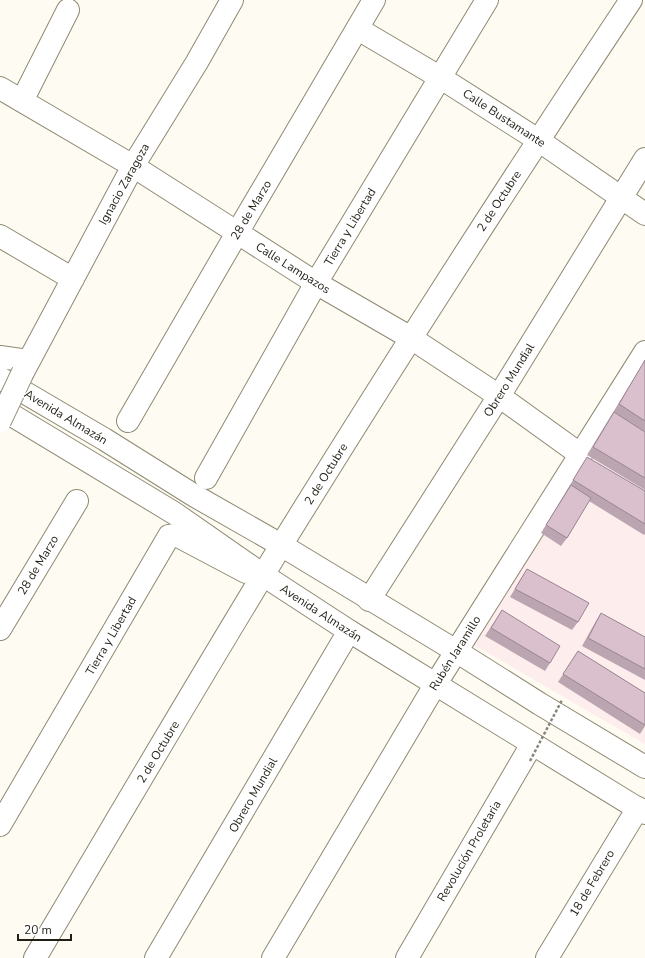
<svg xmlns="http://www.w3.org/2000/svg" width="645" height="958" viewBox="0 0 645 958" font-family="'Nunito Sans',sans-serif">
  <rect width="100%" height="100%" fill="#fefcf2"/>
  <path fill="#feeded" d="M645,359V744L474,645Z"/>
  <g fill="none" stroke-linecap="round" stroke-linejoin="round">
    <g stroke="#8f8972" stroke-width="24">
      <path id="minor" d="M358,29L441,78L538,140L645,214
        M0,88L133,166L316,283L411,338L499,396L581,455
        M22,101L68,10
        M0,236L73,279
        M0,357L28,361
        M23,372L133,166L197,62L232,0
        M128,421L237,233L374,0
        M206,478L316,283L487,0
        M369,600L499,396L645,159
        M0,629L77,501
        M0,825L169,536L176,535L246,572
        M35,958C117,820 198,681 282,544C395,361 512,179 631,0
        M156,958L349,631
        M273,958L435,685L645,352
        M407,958L532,744
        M547,958L638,808"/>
    </g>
    <g stroke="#8f8972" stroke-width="24">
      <path id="major" d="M0,378L104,439L195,496L281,545L456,651L540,704L645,767
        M0,408L174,513L263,575L349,631L645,813"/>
    </g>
    <use href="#minor" stroke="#fff" stroke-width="22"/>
    <use href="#major" stroke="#fff" stroke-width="22"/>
    <g stroke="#8f8972" stroke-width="24" stroke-linecap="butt">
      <path id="minor-bridge" d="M0,421L23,372"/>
    </g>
    <path stroke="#88867c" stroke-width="2.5" stroke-dasharray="3 2" stroke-linecap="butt" d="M530,761L562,700"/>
    <use href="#minor-bridge" stroke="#fff" stroke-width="22"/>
  </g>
  <path fill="#bba5b0" d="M645,360V490L587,455Z
    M587,457L645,491V534L644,535L589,501L567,538L561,546L541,533L582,465Z
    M527,569L578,622L572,630L510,597L522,577Z
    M502,610L550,663L545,671L485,636Z
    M601,613L645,637V680L582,646L596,621Z
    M578,651L645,693V726L640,734L558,682Z"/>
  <path fill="#dac0cd" stroke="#998690" d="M645,360V421L619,404Z
    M614,412L645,432V478L593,447Z
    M587,457L645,491V524L573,480Z
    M571,485L591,498L567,538L546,525Z
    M527,569L589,603L578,622L515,589Z
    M502,610L560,646L550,663L491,628Z
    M601,613L645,637V669L588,638Z
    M578,651L645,693V725L563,674Z"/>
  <g text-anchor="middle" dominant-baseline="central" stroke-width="3" stroke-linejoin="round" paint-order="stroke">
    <g font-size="12" fill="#201e15" stroke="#fff">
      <text transform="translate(504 118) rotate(33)">Calle Bustamante</text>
      <text transform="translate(124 184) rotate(-61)">Ignacio Zaragoza</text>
      <text transform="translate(499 201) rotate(-57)">2 de Octubre</text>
      <text transform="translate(251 210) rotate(-59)">28 de Marzo</text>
      <text transform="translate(350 227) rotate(-59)">Tierra y Libertad</text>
      <text transform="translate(293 268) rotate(32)">Calle Lampazos</text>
      <text transform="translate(509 380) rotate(-58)">Obrero Mundial</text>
      <text transform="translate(66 417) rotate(31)">Avenida Almazán</text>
      <text transform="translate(326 474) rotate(-58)">2 de Octubre</text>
      <text transform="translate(38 565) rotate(-59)">28 de Marzo</text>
      <text transform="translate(321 613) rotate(33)">Avenida Almazán</text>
      <text transform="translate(111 636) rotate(-60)">Tierra y Libertad</text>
      <text transform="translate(455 653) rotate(-58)">Rubén Jaramillo</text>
      <text transform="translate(158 752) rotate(-59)">2 de Octubre</text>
      <text transform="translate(253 795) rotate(-60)">Obrero Mundial</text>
      <text transform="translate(469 851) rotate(-60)">Revolución Proletaria</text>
      <text transform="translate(592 883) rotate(-59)">18 de Febrero</text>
    </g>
  </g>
  <path d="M18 934v6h53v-6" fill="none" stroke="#201e15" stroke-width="2"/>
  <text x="24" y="934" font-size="12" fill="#201e15" stroke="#ffffff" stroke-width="3" paint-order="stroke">20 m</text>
</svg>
